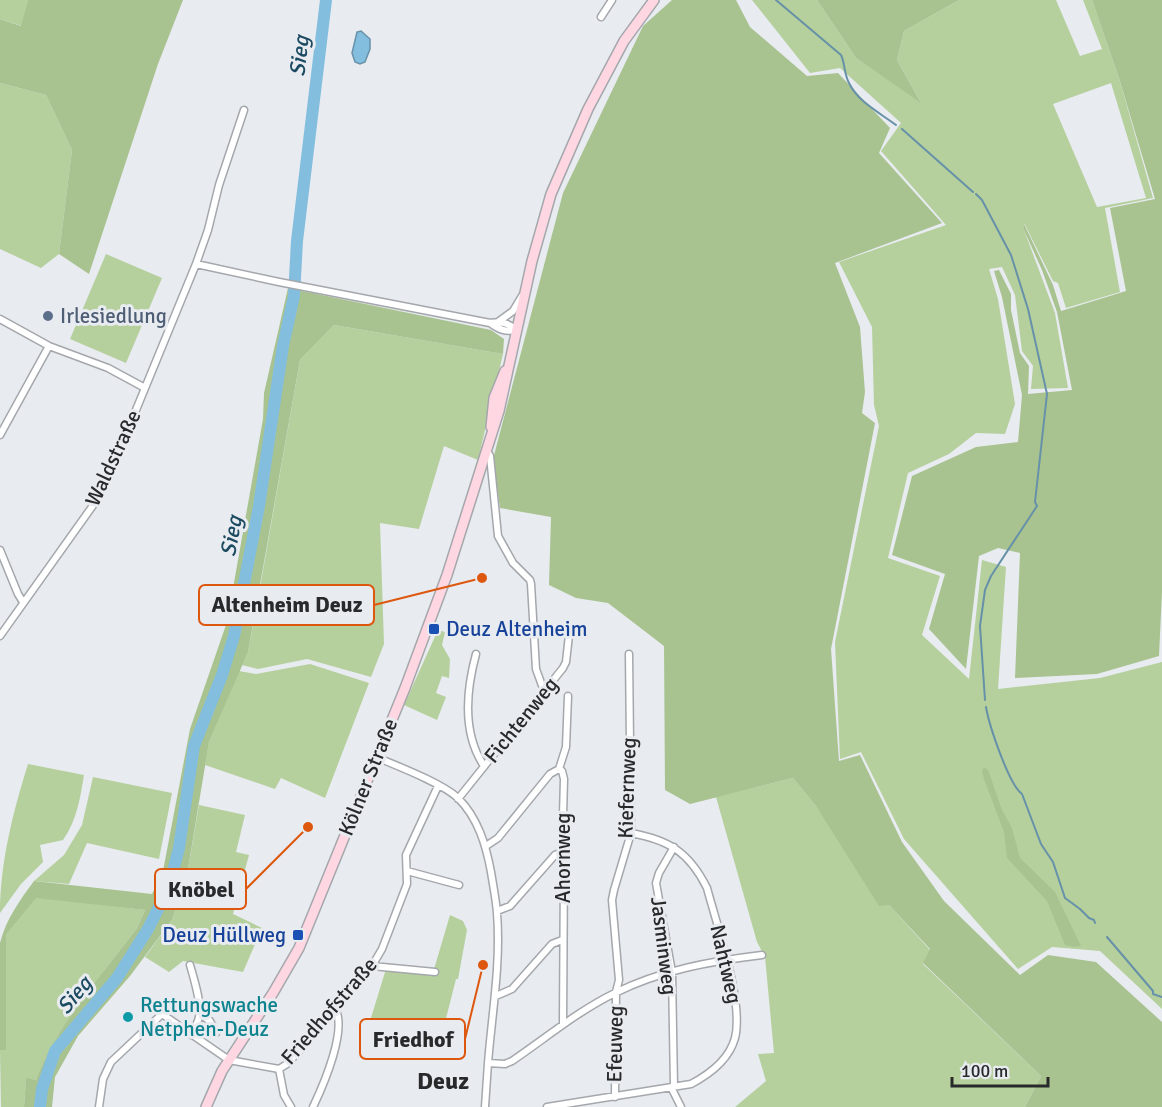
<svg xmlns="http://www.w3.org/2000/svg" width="1162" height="1107" viewBox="0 0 1162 1107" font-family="Signika,sans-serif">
  <rect width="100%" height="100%" fill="#e8ebf0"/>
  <path fill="#b5d09d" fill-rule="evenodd" d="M0,0H28L22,26L0,19Z
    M752,0H817L856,58L920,101L897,60L904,31L959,0H1056L1080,56L1102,49L1083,0H1092L1119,78L1153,198L1105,208L1120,292L1066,308L1058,283L1053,281L1024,223V230L1055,313L1068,388L1031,389L1033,366L1022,351L1015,295L1002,267L989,269L998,299L1015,404L1005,434L976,433L949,454L908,473L888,558L940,576L922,635L969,679L982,560L1006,567L998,689L1100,678L1162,662V1009L1100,951L1052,947L1018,969L904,839L861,752L840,759L835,642L879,426L874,405L872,327L839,262L946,225L881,151L901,123L840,68L810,73ZM1111,83L1146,198L1097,207L1053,104Z
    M0,83L46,95L72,150L59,254L41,268L0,249Z
    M106,254L162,278L126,363L70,339Z
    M334,325L503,354L478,460L444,446L419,529L380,523L384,644L371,677L307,659L258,669L242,665L248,652L259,593L300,360Z
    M438,630L445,632L442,645L450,659L449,678L442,676L436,693L446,697L437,720L404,705Z
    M310,664L369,683L325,798L281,778L275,789L205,765L209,742L239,671L256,674Z
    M28,764L84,775C80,799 77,820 63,840L40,845L43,862L21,884L0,913C0,863 13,812 28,764Z
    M93,777L172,793L159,859L87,843L69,884L34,881L64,855L82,825Z
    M793,778L816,806L889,905L930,950L923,964L1041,1076L1025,1107H735L766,1081L758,1054L774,1053L765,957L757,942L716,797Z
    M199,805L245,815L236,852L249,855L233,914L262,928L243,972L183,961L169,972L145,957L172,920L188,869Z
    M36,897L145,910L137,928C101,976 58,1024 36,1080L26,1079L24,1107H1L0,1050L6,1049V935Z
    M450,915L463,921L467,930L458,979H456L437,1054L362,1047L386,969L432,976Z"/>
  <path fill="#a8c390" d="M28,0H183L158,64L89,274L59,254L72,150L46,95L0,83V19L21,26Z
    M672,0H736L750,27L807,76L838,73L890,128L879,153L942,223L835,263L860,327L865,392L862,413L875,423L831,649L839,761L860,755L902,842L944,901L1020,975L1048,955L1096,962L1162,1022V1107H1025L1041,1076L923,963L930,949L889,905L879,906L816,806L793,778L690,804L665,790L664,646L608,603L576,598L549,585L551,517L500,508L493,459L563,193L643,26Z
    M817,0H959L904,31L897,60L921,103L856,58Z
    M1092,0H1162V592L1159,656L1097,674L1015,678L1020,553L998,548L979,556L966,669L929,629L945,574L892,555L912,476L976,447L1018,442L1022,395L1002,297L994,271L999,270L1011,294V310L1020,353L1029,366L1028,394L1072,390L1057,312L1042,270L1024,230V224L1053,285L1061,311L1126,291L1110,208L1155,199L1119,78Z
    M288,288L491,330L504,339L503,354L334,325L300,360L248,652L209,742L188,869L172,920L130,976L78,1036L55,1077L52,1107H24L26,1078L36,1080C58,1023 101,976 137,928L145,910L36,898L6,935V1050H0V943C6,919 20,900 34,881L152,894L163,871L190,729L227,622L263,419L264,393Z
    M984,767L988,770L1002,810L1012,828L1020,858L1055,892L1081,946L1074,947L1065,945L1047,901L1007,858L1004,832L984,779L982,772Z"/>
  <path fill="#83bede" stroke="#6791a8" stroke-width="1.5" d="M361,31L370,39V49L365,62L360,64L355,62L352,53L357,32Z"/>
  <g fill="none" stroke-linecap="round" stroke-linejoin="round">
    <path stroke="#6791a8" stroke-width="2" d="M776,0L841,55C845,63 844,74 849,83C858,102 880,113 896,125
      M902,129L973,192
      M976,194L982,200L1011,255L1028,309L1047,394L1035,502L1037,506L991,576L985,590L980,626L985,700
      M986,707C989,725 1009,785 1022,794L1041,844L1053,862L1065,898L1080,909L1089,918L1094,920L1095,923
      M1107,937L1153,991V994L1162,997"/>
    <path stroke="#83bede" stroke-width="12" d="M40,1107L42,1089L55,1051L117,978L148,929L169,887L179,848L194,746L222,675L234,636L259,506L283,346L294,296L297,241L326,0"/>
    <g stroke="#a4a7ab" stroke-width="9">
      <path id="minor" d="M601,17L612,0
        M196,264L208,230L219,185L244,110
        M0,319L49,346L108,368L145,388
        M498,322L513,311L522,296
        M490,323C500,330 505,332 517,330
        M0,435L49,346
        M486,449L490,456L498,536L513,563L530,580L531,584L536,669L544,691
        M0,550L18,594L23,602
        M0,636L94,504L129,427L196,264L279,282L490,323C501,321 508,323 517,330
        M476,654C466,691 462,733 484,766
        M376,757C397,766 442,783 458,798C478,818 486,845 491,872C493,885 496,899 497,913C501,963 492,1013 488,1063
        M458,799L563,668L566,662L569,635
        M486,846L498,838L550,774L559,769
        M674,847L659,873L656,883L672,972L674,1087
        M407,871L459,885
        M497,911L510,906L555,855L562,852
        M190,965C194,979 202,1004 199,1017C198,1023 194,1029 191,1035
        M372,966L435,972
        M496,996L512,989L552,944L562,940
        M200,1014L210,1021L216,1033
        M563,1024L564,865L562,852L564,779L562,771L559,769L566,747L568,696
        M279,1069L287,1064L306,1044L357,978L372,966L382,949L407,884L406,855L438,786
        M671,1087L681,1107
        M615,1097L616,992L619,980L612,900L614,890L631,833L629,654
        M99,1107L103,1079L111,1062L162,1014L229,1060L279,1069L284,1095L291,1107
        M313,1107C323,1086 349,1027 334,1007
        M485,1107L488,1063L505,1064L512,1061C546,1038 578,1011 615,993C661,970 712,961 762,955
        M547,1107L691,1084C710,1074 729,1060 735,1038C744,1002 717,926 707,888C689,852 669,840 631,833"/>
    </g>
    <g stroke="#a4a7ab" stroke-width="12">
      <path id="secondary" d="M491,427L494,398L505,371
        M206,1107L222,1071L273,993L299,948L405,688L447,575L499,411L532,261L551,194L588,109L624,41L654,0"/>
    </g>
    <use href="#minor" stroke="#fff" stroke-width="6"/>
    <use href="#secondary" stroke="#fed7e2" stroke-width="9"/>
  </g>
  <circle fill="#5c6f8a" stroke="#e8ebf0" stroke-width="2" cx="48" cy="316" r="6"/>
  <g fill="#1a4fb4" stroke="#e8ebf0" stroke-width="2">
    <rect x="428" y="623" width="12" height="12" rx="3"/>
    <rect x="292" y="929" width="12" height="12" rx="3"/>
  </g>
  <circle fill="#0f9aa8" stroke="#e8ebf0" stroke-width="2" cx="128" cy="1017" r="6"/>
  <g text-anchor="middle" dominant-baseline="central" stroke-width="6" stroke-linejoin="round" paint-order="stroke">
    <g font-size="21" fill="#4e5e75" stroke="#e8ebf0" text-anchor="start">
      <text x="60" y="316">Irlesiedlung</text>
    </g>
    <g font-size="21" fill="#27292a" stroke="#e8ebf0">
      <text transform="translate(113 458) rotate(-65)">Waldstraße</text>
      <text transform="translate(521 720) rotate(-51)">Fichtenweg</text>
      <text transform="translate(368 777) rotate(-68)">Kölner Straße</text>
      <text transform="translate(627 788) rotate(-88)">Kiefernweg</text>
      <text transform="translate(563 858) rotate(-90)">Ahornweg</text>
      <text transform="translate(664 946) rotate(83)">Jasminweg</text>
      <text transform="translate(726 964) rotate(77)">Nahtweg</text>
      <text transform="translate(329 1011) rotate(-49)">Friedhofstraße</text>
      <text transform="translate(615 1044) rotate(-89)">Efeuweg</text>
    </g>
    <g font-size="21" fill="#164399" stroke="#e8ebf0" text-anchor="start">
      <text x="446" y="629">Deuz Altenheim</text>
      <text x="286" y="935" text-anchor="end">Deuz Hüllweg</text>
    </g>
    <g font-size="21" fill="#0d838f" stroke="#e8ebf0" text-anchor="start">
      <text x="140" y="1005">Rettungswache<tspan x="140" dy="24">Netphen-Deuz</tspan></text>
    </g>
    <g font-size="22" font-style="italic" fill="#1b4a61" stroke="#e8ebf0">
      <text transform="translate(299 56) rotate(-84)">Sieg</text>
      <text transform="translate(231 536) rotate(-80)">Sieg</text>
      <text transform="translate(74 995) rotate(-50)">Sieg</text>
    </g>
    <g font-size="24" font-weight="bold" fill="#27292a" stroke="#e8ebf0">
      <text x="443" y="1081">Deuz</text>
    </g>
  </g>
  <path fill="none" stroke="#de570e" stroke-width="2" d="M482 578L374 605M308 827L246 889M483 965L465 1039"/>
  <g fill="#de570e" stroke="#e8ebf0" stroke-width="2">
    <circle cx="482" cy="578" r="6"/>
    <circle cx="308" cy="827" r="6"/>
    <circle cx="483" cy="965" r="6"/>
  </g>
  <g fill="#e8ebf0" stroke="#de570e" stroke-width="2">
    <rect x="199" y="585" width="175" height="40" rx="6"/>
    <rect x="155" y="869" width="91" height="40" rx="6"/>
    <rect x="360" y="1019" width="105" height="40" rx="6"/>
  </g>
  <g font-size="22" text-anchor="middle" font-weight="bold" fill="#27292a">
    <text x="287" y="612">Altenheim Deuz</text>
    <text x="201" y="897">Knöbel</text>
    <text x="413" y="1047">Friedhof</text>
  </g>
  <path d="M952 1077v9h96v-9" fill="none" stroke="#27292a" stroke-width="3"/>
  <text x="961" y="1077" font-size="18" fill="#27292a" stroke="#e8ebf0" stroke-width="4.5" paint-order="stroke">100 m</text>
</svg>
